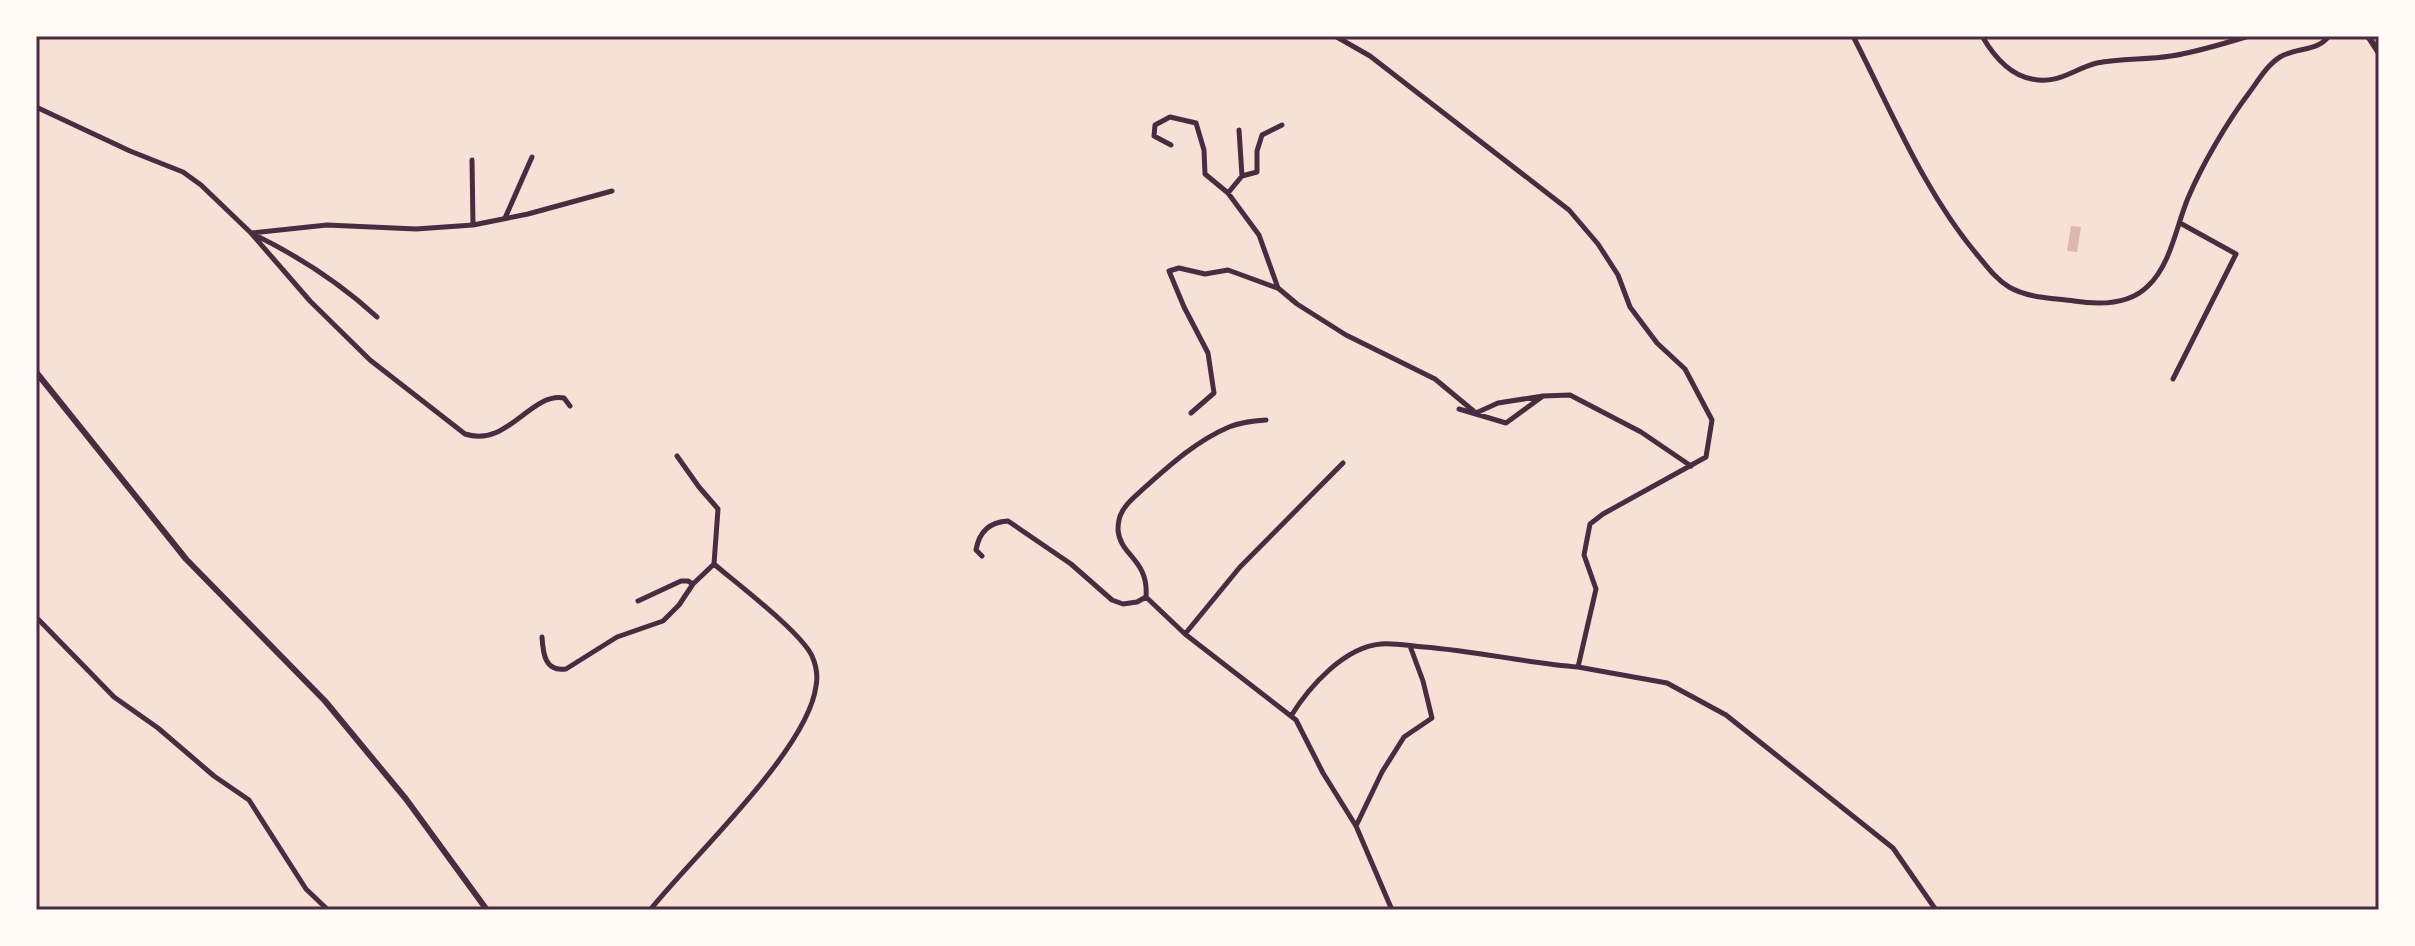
<svg xmlns="http://www.w3.org/2000/svg" width="2415" height="946" viewBox="0 0 2415 946" font-family="Lato,sans-serif">
  <rect width="100%" height="100%" fill="#f7e1d7"/>
  <path fill="#dcb8b0" d="M2071,226L2081,227L2077,252L2067,251Z"/>
  <g fill="none" stroke-linecap="round" stroke-linejoin="round">
    <path stroke="#4a2c40" stroke-width="5" d="M1853,36C1891,110 1925,194 1979,257C1988,268 1997,280 2009,287C2028,298 2052,298 2074,301C2099,305 2129,305 2148,286C2171,264 2176,227 2188,198C2202,165 2227,122 2249,93C2258,81 2267,65 2280,57C2297,47 2317,52 2329,36
      M1982,36C1993,55 2009,75 2032,79C2058,85 2073,69 2097,63C2121,58 2146,60 2171,56C2197,52 2223,44 2249,36
      M36,107L130,151L183,172L201,185L251,233L327,225L416,229L473,225L528,214L612,191
      M1171,145L1154,136L1155,125L1170,117L1196,123L1204,150L1205,174L1228,193L1259,235L1278,288L1297,304L1346,335L1435,379L1476,413L1498,403L1543,396
      M472,160L473,225
      M1242,176L1257,172V151L1262,135L1282,125
      M1228,193L1242,176L1239,130
      M505,218L532,157
      M251,233L310,301L370,360L465,434C508,448 530,392 564,398L570,406
      M255,235C300,257 340,283 377,317
      M2173,379L2236,254L2180,223
      M1459,409L1506,423L1543,396L1570,395L1641,432L1691,466
      M1191,413L1214,393L1208,353L1184,307L1169,271L1179,268L1205,274L1228,270L1277,288
      M982,556L976,550C979,532 990,522 1008,521L1071,564L1112,600L1123,604L1137,602L1146,597C1149,559 1120,556 1118,530C1118,525 1119,517 1122,512C1126,503 1136,496 1143,489C1169,466 1196,441 1229,427C1242,422 1252,421 1266,420
      M1146,597L1185,634L1296,720L1323,773L1356,826L1392,910
      M638,601L681,581H688L693,584L714,564
      M36,617L114,697L158,728L214,776L249,800L306,889L328,910
      M1185,634L1240,567L1343,463
      M542,637C543,654 545,672 566,669L617,637L663,621L679,605L693,584
      M1578,667L1667,683L1726,715L1893,848L1936,910
      M1291,716C1309,687 1344,647 1381,644C1395,643 1410,646 1424,647C1476,651 1527,663 1578,667L1596,589L1584,555L1590,524L1603,514L1706,457L1712,420L1685,369L1657,343L1630,307L1618,275L1598,244L1569,210L1370,56L1335,36
      M1356,826L1382,772L1404,737L1432,718L1423,681L1410,646
      M650,910C692,857 808,750 816,686C818,676 816,665 812,656C801,632 736,583 714,564L718,509L699,487L677,456"/>
    <path stroke="#4a2c40" stroke-width="6" d="M2368,36L2379,53
      M36,372L186,559L325,701L406,799L487,910"/>
  </g>
  <rect width="2415" height="946" fill="none" stroke="#fffaf5" stroke-width="76"/>
  <rect x="38" y="38" width="2339" height="870" fill="none" stroke="#4a2c40" stroke-width="3"/>
</svg>
